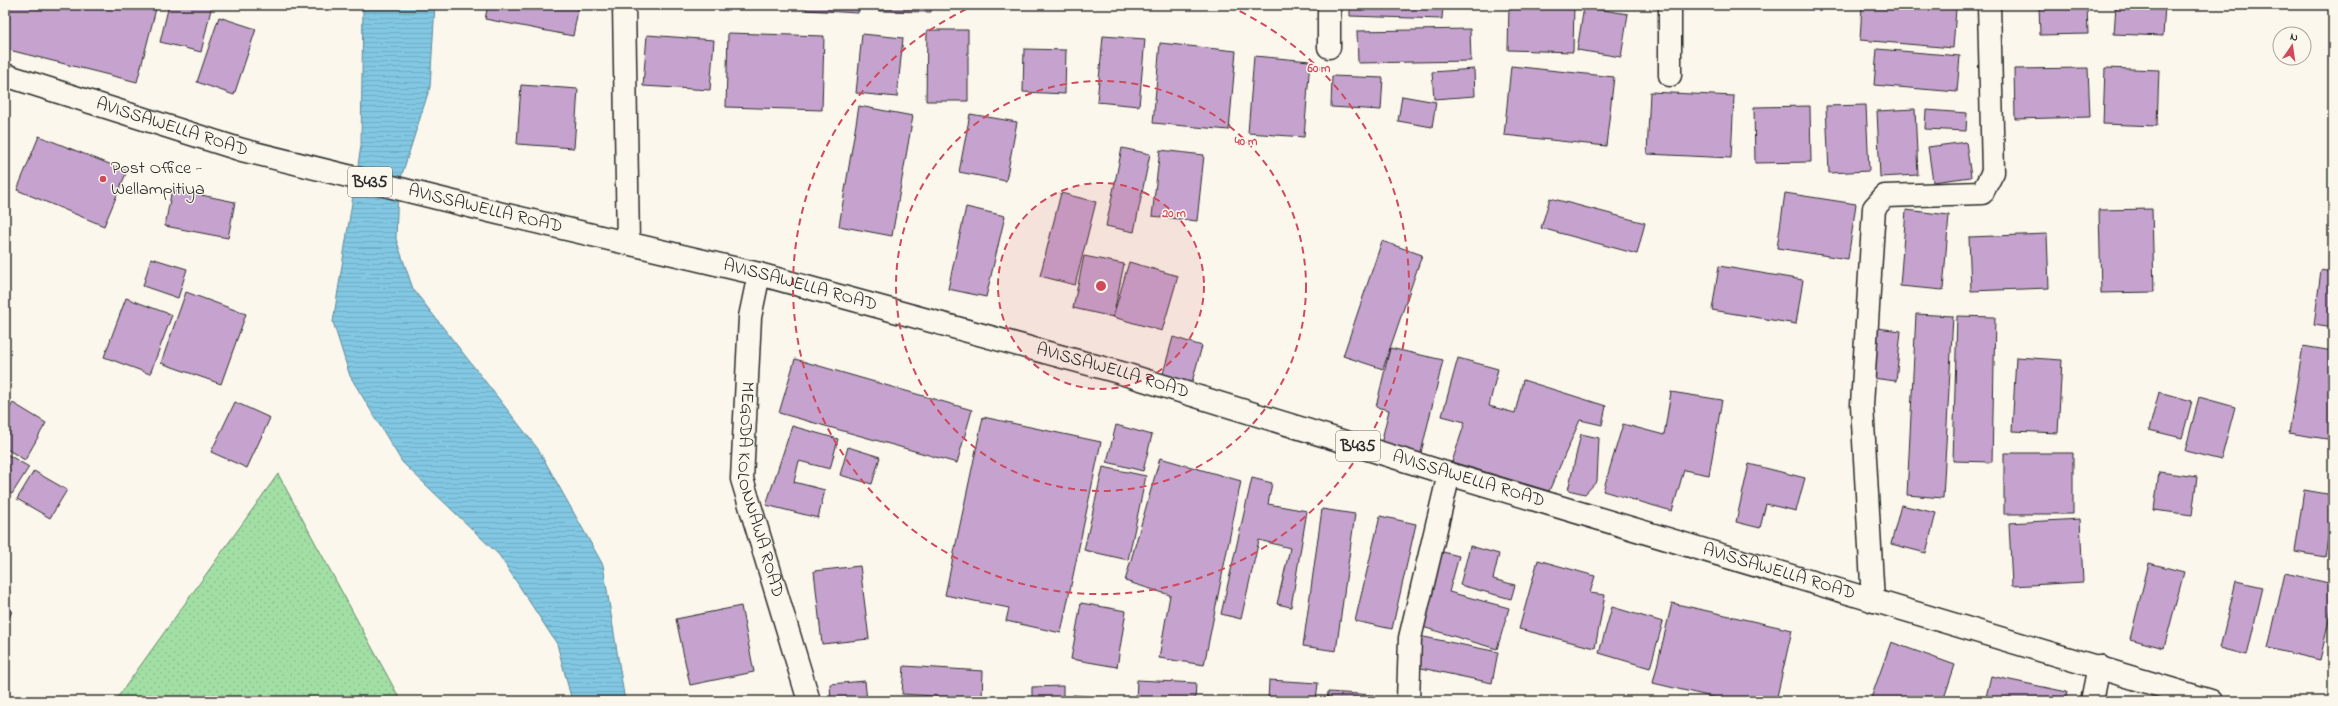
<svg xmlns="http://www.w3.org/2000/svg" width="2338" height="706" viewBox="0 0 2338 706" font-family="'Indie Flower',sans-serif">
  <defs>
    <pattern id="park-dots" width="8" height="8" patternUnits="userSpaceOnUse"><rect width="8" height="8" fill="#a2dfa5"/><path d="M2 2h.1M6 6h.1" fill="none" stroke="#8cc08e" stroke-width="1.8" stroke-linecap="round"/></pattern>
    <pattern id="water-rules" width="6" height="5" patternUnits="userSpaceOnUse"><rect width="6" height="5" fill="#82c8e3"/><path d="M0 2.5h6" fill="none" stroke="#70acc3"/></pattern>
  </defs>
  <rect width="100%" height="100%" fill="#fbf7ec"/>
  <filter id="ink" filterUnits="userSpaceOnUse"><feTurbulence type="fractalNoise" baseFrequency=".025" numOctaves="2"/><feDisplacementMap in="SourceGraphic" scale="8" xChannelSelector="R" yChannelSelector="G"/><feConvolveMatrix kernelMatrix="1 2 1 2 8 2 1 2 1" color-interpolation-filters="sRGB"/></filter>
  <g filter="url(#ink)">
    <path fill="url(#park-dots)" stroke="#668568" d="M278,474L401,701H115Z"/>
    <path fill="url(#water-rules)" stroke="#5f8999" d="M363,5H435L430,87L398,187L396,239L413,289L538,449L603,565L625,701H572L557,644L499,555L402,462L350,376L333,322L361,146Z"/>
    <path fill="#c5a3ce" stroke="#2b2b2b" d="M5,5H157L137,82L5,49Z
      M169,5H212L201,52L160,42Z
      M488,5H579L573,36L485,19Z
      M720,5H787V8Z
      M806,5H859L858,13L806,10Z
      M879,5H931V12L879,11Z
      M1350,5H1443L1442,19L1350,16Z
      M1509,5H1574L1573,52L1508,50Z
      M1862,5H1901L1956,9L1953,48L1860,40Z
      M2039,5H2087L2088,34L2040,35Z
      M2116,5H2165L2163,36L2114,34Z
      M1584,7L1628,14L1621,57L1577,50Z
      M219,17L256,29L234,95L197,82Z
      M1470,29L1471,61L1358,63L1357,31Z
      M927,30H968V101H926Z
      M728,33L824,36L822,110L726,107Z
      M862,34L903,38L897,97L856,93Z
      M647,35L714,40L710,90L643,86Z
      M1103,36L1145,39L1139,106L1097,102Z
      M1160,43L1236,51L1229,130L1153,123Z
      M1024,49L1066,50L1065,94L1023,92Z
      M1877,49L1960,56L1957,92L1874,85Z
      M1254,56L1310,61L1304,137L1248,133Z
      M1511,66L1614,77L1606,146L1504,135Z
      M2088,68L2090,117L2015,119L2014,69Z
      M2105,68L2159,70L2157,126L2103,124Z
      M1474,69L1475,96L1434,99L1432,72Z
      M1332,76L1383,78L1381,110L1331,107Z
      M521,85L578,89L574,148L517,144Z
      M1650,92L1734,96L1731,158L1647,154Z
      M1402,96L1436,102L1432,127L1398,121Z
      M1866,105L1869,171L1829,173L1826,106Z
      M859,106L913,116L892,236L839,226Z
      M1810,106L1811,162L1755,163L1754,107Z
      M1915,109L1918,175L1880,177L1877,111Z
      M1926,110L1967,113L1966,131L1925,129Z
      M970,114L1017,122L1006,181L959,172Z
      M39,136L127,171L104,226L17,190Z
      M1966,142L1971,177L1933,182L1928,147Z
      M1122,148L1150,154L1134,232L1106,226Z
      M1160,150L1204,155L1197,221L1152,216Z
      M172,189L235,202L228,238L165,226Z
      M1061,193L1096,202L1075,285L1040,276Z
      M1785,193L1856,204L1848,259L1777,248Z
      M1550,198L1645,223L1637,254L1541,228Z
      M966,207L1005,216L986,297L948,289Z
      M2152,209L2154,292L2101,293L2099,210Z
      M1906,210L1949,215L1943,290L1900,286Z
      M2047,234L2049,288L1971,291L1969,237Z
      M1382,241L1422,255L1383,369L1343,356Z
      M1084,256L1124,264L1113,317L1073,308Z
      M151,258L187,269L178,298L143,286Z
      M1129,262L1178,276L1162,331L1113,317Z
      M1719,266L1803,280L1796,324L1712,310Z
      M2321,270L2333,272V328L2314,325Z
      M186,292L246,314L221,384L161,363Z
      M126,298L172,315L150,374L104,357Z
      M1916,314L1953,316L1943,498L1907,495Z
      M1957,316L1995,317L1992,462L1953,461Z
      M1877,328L1901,331L1896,381L1872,378Z
      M1173,337L1202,346L1190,389L1161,381Z
      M2303,346L2333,351V440L2289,433Z
      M1390,348L1443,360L1420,457L1380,448L1389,410L1376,407Z
      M2016,357L2062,360L2058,433L2012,431Z
      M1458,358L1498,369L1489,406L1515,413L1523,380L1606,406L1602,425L1580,420L1549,491L1452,462L1465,422L1442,416Z
      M795,359L972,410L957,463L779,413Z
      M1671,392L1722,400L1709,475L1684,470L1672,511L1603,491L1623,424L1664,435Z
      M2159,392L2192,401L2182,438L2149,430Z
      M2199,397L2235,407L2221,460L2185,451Z
      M235,402L270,418L247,468L211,452Z
      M13,403L46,423L25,460L5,448V416Z
      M983,417L1101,442L1061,633L1006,621L1009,608L945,595Z
      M1116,425L1152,435L1143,471L1107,462Z
      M792,426L838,439L830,469L799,461L794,482L825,490L818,518L766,505Z
      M1581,434L1599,438L1597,481L1585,494L1568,490Z
      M848,447L880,457L872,484L840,475Z
      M5,453L29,467L12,494L5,490Z
      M2004,453H2073V514H2004Z
      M1160,458L1241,481L1204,665L1159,658L1170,595L1125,581Z
      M1749,464L1805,478L1796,511L1766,504L1760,528L1736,522Z
      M1103,467L1146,476L1128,560L1084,550Z
      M34,471L67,490L50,518L17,499Z
      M2159,472L2197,477L2192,515L2154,510Z
      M1252,478L1272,483L1268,504L1307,511L1291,607L1277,604L1290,548L1259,540L1241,619L1221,614Z
      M2304,490L2333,495V508L2325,557L2295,552Z
      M1901,505L1936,513L1926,553L1891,544Z
      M1322,509L1355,514L1336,651L1303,646Z
      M1380,516L1416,524L1392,629L1355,621Z
      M2080,519L2083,582L2012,586L2009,523Z
      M1470,546L1499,554L1493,579L1515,585L1511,599L1460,585Z
      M1439,551L1459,556L1449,592L1509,608L1497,649L1419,626Z
      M1538,560L1595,576L1590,593L1605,595L1595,648L1519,629Z
      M2149,563L2184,572L2164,648L2130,639Z
      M860,566L869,639L822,644L814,571Z
      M2285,573L2333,584V603L2320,660L2268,648Z
      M2236,581L2263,587L2247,655L2220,648Z
      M1081,603L1126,611L1117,667L1071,659Z
      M1672,603L1792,630L1776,701H1729L1653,683Z
      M741,606L754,672L690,685L676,619Z
      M1612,607L1663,622L1650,668L1599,653Z
      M5,608L12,611L5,628Z
      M1419,636L1498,652L1492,683L1412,666Z
      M1891,642L1955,665L1943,701H1870Z
      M904,666L983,671L982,699L902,694Z
      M1991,676L2067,692L2065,701H1985Z
      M1137,680L1196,683L1195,701H1072L1073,695L1136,700Z
      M1269,680L1318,683L1316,701H1268Z
      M865,681L867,701H831L830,684Z
      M1063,686V701H1032V687Z
      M1328,692L1374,695V701H1327Z"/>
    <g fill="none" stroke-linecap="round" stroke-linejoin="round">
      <g stroke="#2b2b2b" stroke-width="25">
        <g id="minor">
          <path d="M624,5L628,243"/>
          <path d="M1329,5V47"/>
          <path d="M1670,5V75"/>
          <path id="s1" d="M759,274L750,317L742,479L809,701"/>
          <path d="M1873,601L1862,405L1874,208L1885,196L1982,193L1993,172L1989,5"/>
          <path d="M1408,701L1410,638L1449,474"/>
          <path d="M2092,701L2099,666"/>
        </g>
      </g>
      <g stroke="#2b2b2b" stroke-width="25">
        <g id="major">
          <path id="s2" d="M5,75L242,150L498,213L759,274L1118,372L1449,474L2211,701"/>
        </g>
      </g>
      <use href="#minor" stroke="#fbf7ec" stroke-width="22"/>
      <use href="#major" stroke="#fbf7ec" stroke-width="22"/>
    </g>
  </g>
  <circle cx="1101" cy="286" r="103" fill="#d1495b" fill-opacity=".12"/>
  <g fill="none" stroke="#d1495b" stroke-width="2" stroke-dasharray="7 5">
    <circle cx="1101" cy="286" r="103"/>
    <circle cx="1101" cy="286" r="205"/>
    <path d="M1229 6A308 308 0 1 1 973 6"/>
  </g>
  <circle fill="#d1495b" stroke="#fbf7ec" stroke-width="1.5" cx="103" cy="179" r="4"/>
  <g text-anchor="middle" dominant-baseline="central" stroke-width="3" stroke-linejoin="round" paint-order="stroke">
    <g fill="#fbf7ec" stroke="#696865" stroke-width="1">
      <rect x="348" y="167" width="44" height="30" rx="3"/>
      <rect x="1336" y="431" width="44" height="30" rx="3"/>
    </g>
    <g font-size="17" font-weight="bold" fill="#2b2b2b">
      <text x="370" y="182">B435</text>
      <text x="1358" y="446">B435</text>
    </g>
    <g font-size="18" fill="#2b2b2b" stroke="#fbf7ec">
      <text stroke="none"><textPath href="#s2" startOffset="175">AVISSAWELLA ROAD</textPath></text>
      <text stroke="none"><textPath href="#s2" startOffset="499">AVISSAWELLA ROAD</textPath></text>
      <text stroke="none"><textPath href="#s2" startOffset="823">AVISSAWELLA ROAD</textPath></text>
      <text stroke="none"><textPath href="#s2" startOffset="1147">AVISSAWELLA ROAD</textPath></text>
      <text stroke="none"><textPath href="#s2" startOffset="1519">AVISSAWELLA ROAD</textPath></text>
      <text stroke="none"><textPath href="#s1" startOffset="219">MEGODA KOLONNAWA ROAD</textPath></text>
      <text stroke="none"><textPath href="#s2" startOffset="1843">AVISSAWELLA ROAD</textPath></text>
    </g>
    <g font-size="18" fill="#2b2b2b" stroke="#fbf7ec" text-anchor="start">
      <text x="111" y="169">Post Office -<tspan x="111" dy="21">Wellampitiya</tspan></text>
    </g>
  </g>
  <circle cx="1101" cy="286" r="6" fill="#d1495b" stroke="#fbf7ec" stroke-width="2"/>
  <g font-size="12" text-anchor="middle" font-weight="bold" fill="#d1495b" stroke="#fbf7ec" stroke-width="3" stroke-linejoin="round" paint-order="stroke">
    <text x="1319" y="72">60 m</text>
    <text x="1246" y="145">40 m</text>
    <text x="1174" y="217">20 m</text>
  </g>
  <rect width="2338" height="706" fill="none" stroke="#fbf7ec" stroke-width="20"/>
  <rect x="10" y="10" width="2318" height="686" fill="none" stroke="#2b2b2b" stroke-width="1.5" filter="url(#ink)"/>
  <g transform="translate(2292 46) rotate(13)"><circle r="19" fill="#fbf7ec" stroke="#a8a59f"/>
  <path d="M0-3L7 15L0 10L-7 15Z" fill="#d1495b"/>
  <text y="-6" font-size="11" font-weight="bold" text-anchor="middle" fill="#2b2b2b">N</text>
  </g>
</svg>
